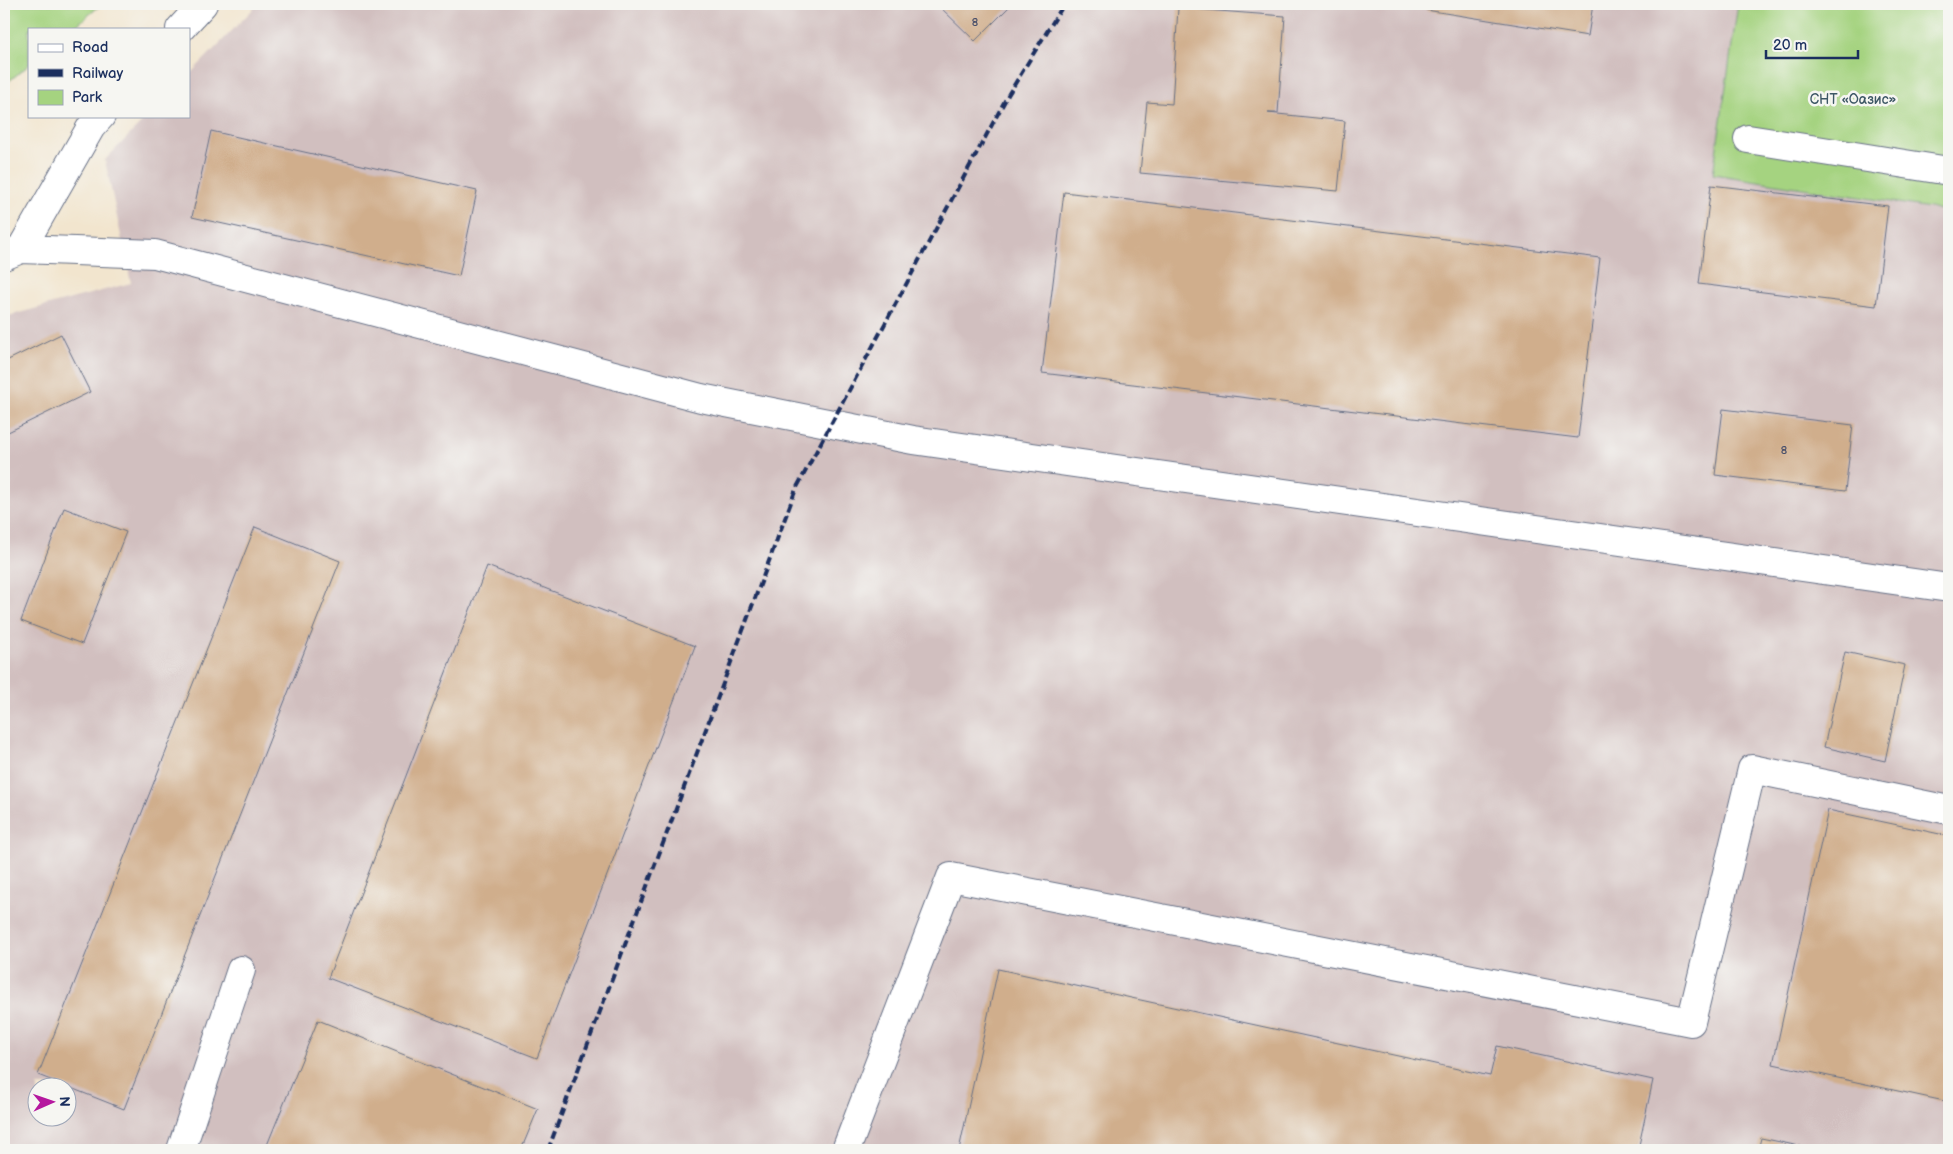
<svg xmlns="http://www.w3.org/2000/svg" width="1953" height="1154" viewBox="0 0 1953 1154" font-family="'Balsamiq Sans',sans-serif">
  <rect width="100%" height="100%" fill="#f6f6f2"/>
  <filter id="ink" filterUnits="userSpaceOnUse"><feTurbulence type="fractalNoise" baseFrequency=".02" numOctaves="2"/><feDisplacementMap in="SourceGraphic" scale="10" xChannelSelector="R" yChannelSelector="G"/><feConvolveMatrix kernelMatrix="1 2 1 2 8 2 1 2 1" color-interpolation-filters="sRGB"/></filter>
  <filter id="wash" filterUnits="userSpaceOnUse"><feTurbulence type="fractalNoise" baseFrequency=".0096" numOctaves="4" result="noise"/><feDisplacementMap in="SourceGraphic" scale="20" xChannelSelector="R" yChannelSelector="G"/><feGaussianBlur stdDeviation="1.12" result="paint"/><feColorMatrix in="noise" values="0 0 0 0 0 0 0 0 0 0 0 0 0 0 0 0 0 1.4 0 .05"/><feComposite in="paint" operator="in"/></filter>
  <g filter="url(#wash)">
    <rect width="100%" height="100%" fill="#f2e5ce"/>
    <path fill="#d1bfbf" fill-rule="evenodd" d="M258,4H1738L1713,174L1949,211V1150H4V317L131,283L105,160L148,116H189V75ZM38,1086H68V1116H38Z"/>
    <path fill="#a5d380" stroke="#60816f" d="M4,4H102L72,29H29V65L4,85Z
      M1738,4H1949V211L1713,174Z"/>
    <g id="blocks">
      <path fill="#d0ae8c" d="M937,4H1012L975,41Z
        M1427,4H1593L1588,36L1426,10Z
        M1178,8L1285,16L1278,113H1268L1345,121L1338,191L1140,173L1147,102L1172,104Z
        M211,131L477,191L459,276L192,217Z
        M1711,185L1888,206L1876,306L1699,284Z
        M1064,192L1600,258L1578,438L1042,373Z
        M61,334L90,392L4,434V362Z
        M1723,409L1853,425L1845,491L1715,475Z
        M64,508L126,532L82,644L21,621Z
        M255,527L340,561L124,1109L38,1075Z
        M487,566L695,646L537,1058L328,978Z
        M1845,652L1905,665L1885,761L1824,747Z
        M1828,810L1949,836V1102L1773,1064Z
        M998,969L1490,1076L1497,1046L1653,1080L1638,1150H959Z
        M318,1020L538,1109L521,1150H265Z
        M1761,1138L1814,1149V1150H1758Z"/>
    </g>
  </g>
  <g filter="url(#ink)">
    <use href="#blocks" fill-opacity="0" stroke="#666f85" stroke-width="1"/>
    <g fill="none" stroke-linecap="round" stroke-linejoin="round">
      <g stroke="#666f85" stroke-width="30">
        <path id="minor" d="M180,29L203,4
          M1748,139L1949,171
          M21,249L91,127L101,116
          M4,256L21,249L155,254L701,398L913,440L1949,588
          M181,1150L241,970
          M846,1150L951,877L1691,1022L1752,769L1949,810"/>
      </g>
      <use href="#minor" stroke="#fff" stroke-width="28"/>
      <path stroke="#1b2f5e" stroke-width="4" stroke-dasharray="8 4" stroke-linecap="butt" d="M548,1150L796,489L1008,95L1064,4"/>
    </g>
  </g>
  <g text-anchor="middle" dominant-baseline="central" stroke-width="5" stroke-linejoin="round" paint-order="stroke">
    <g font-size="11" fill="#484f6a">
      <text x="975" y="22">8</text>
      <text x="1784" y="450">8</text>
    </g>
    <g font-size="14" fill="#3e5866" stroke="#f6f6f2">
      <text x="1853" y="99">СНТ «Оазис»</text>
    </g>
  </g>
  <rect width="1953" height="1154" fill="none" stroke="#f6f6f2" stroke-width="20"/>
  <rect x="28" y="28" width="162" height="90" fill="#f6f6f2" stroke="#9ea6b7"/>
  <rect x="38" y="44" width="25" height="8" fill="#ffffff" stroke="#9ea6b7"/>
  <text x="72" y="52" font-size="15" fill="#1b2f5e">Road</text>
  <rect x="38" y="69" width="25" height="8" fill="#1b2f5e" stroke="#9ea6b7"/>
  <text x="72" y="78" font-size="15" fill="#1b2f5e">Railway</text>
  <rect x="38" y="90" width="25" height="15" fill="#a5d380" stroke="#9ea6b7"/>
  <text x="72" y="102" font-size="15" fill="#1b2f5e">Park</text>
  <g transform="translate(52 1102) rotate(88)"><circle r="24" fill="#f6f6f2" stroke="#9ea6b7"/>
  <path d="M0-4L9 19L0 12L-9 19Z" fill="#b5179e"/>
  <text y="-8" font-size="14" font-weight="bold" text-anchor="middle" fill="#1b2f5e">N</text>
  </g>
  <path d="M1766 50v8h92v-8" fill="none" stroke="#1b2f5e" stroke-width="2.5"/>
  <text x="1773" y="50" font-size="15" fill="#1b2f5e" stroke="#f6f6f2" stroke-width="4" paint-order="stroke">20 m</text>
</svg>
